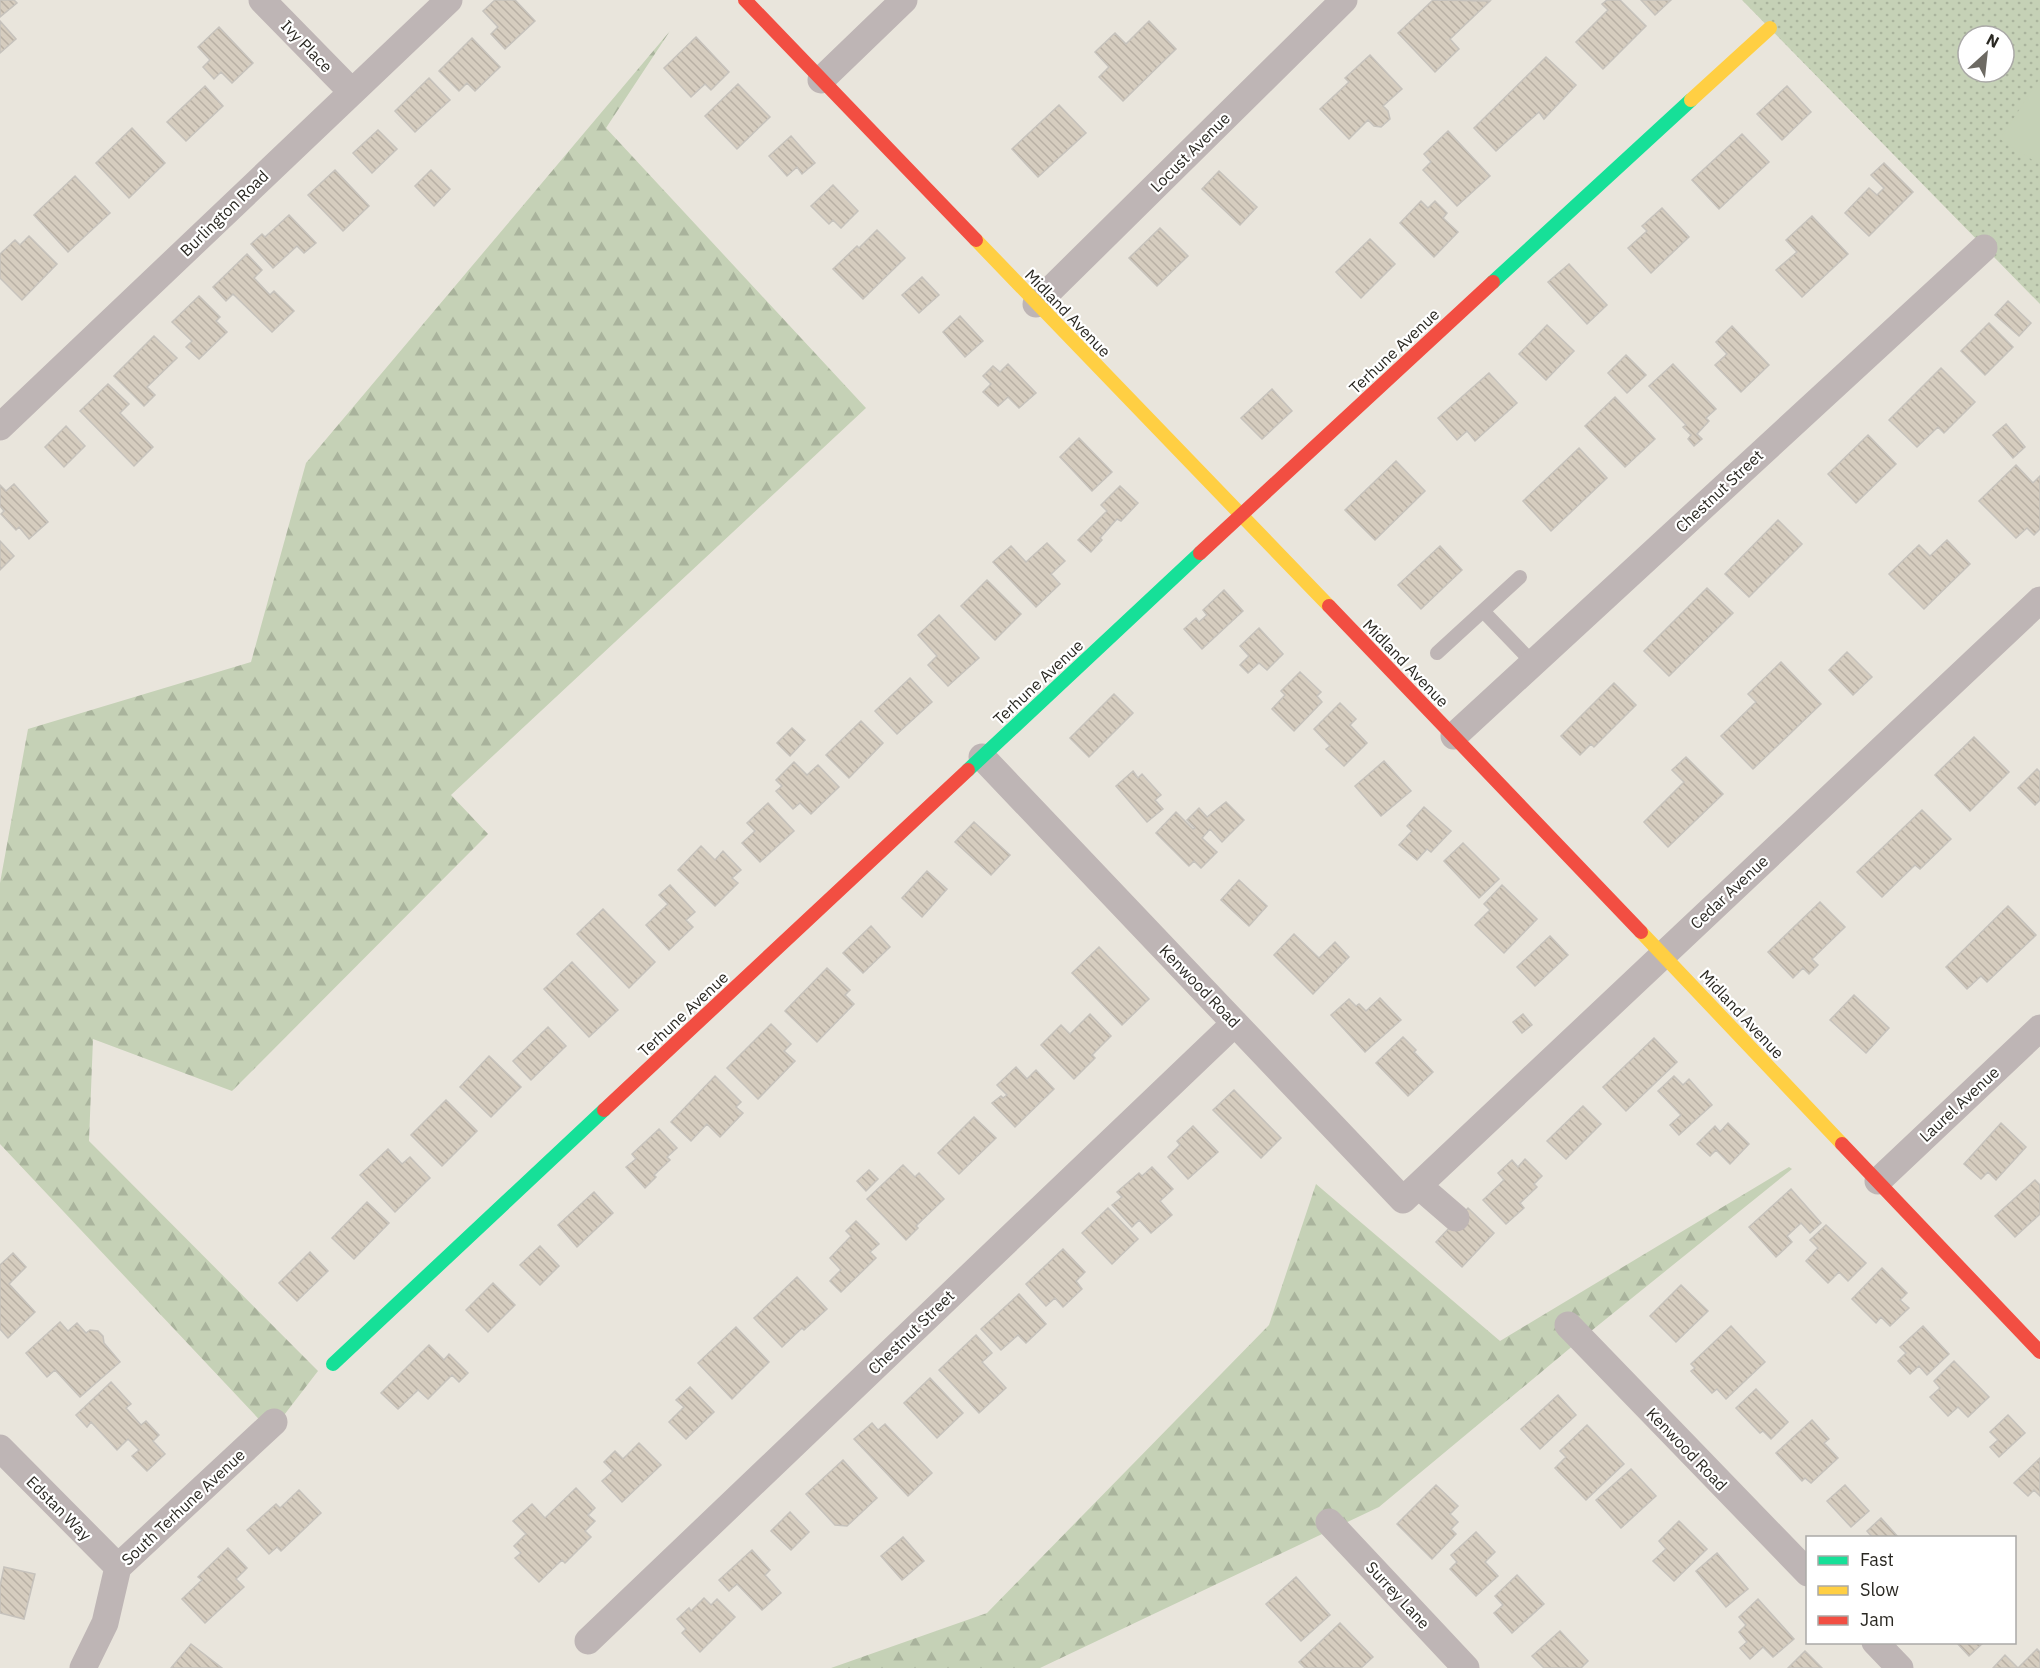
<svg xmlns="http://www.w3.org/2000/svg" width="2040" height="1668" viewBox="0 0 2040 1668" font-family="'IBM Plex Sans',sans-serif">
  <defs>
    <pattern id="forest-firs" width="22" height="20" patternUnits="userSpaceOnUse" patternTransform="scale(1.5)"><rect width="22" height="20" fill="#c5d1b6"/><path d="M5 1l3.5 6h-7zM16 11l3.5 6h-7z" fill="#a9b39c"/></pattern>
    <pattern id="park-dots" width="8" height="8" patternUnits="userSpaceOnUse" patternTransform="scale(1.5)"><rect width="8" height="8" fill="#c5d1b6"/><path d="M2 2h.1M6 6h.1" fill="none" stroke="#a9b39c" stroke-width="1.8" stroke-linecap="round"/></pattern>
    <pattern id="building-back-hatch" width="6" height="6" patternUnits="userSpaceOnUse" patternTransform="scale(1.5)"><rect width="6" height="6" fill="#d6cdbf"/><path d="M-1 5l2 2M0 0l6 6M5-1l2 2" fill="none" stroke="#b8b0a4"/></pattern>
  </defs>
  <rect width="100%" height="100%" fill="#e9e5dc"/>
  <path fill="url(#forest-firs)" d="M670,31L606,128L866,408L451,795L488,834L232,1091L93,1039L89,1141L318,1371L271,1432L0,1144V883L28,729L251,662L306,463Z
    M1789,1167L1792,1169L1575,1344L1379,1507L1040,1668H831L987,1613L1269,1325L1316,1184L1500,1341Z"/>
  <path fill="url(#park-dots)" fill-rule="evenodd" d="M1742,0H2040V304ZM1968,36H2004V72H1968Z"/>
  <path fill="#c5d1b6" d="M2040,78V158L2037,163L2000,139Z"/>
  <path fill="url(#building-back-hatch)" stroke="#c6c2bc" stroke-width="1.5" d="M0,0H14L17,3L0,17Z
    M495,0H515L535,21L505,49L491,34L498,27L483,11Z
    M1433,0L1490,1L1450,39L1459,49L1435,72L1398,33Z
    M1607,0H1620L1646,26L1603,69L1576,42L1608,10L1602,4Z
    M1641,0H1671L1655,15Z
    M0,21L16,39L0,53Z
    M1149,21L1176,49L1123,101L1099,77L1109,67L1095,52L1115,33L1126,44Z
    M219,27L253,63L232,83L221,72L214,79L203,67L210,60L198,47Z
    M696,37L729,72L711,90L705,84L691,97L664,68Z
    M472,38L500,67L475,91L467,83L459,91L439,71Z
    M1370,55L1402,89L1383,106L1388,111L1390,119L1381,127L1374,126L1368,120L1349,139L1320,109L1349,82L1345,78Z
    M1546,57L1576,85L1544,119L1539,112L1496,151L1474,128Z
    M429,78L450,100L415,132L395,111Z
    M738,84L770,117L737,149L705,116Z
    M205,86L223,106L186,141L167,122Z
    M1787,86L1811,112L1782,140L1757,114Z
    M1059,105L1086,133L1038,177L1012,149Z
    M132,128L165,163L129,198L96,163Z
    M378,130L397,149L372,173L353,153Z
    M1448,131L1490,176L1457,206L1423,170L1431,162L1424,154Z
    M1742,134L1769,162L1719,209L1692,180Z
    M791,136L815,163L802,174L797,167L787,176L769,156Z
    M1884,163L1913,192L1869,236L1845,213L1869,188L1877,195L1884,188L1871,175Z
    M335,170L369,206L343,231L308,195Z
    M431,170L450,189L434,206L415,186Z
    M1219,171L1257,207L1240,225L1202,189Z
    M75,176L110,213L68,252L34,215Z
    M833,185L858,211L841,228L833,220L829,224L811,206Z
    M1421,201L1428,208L1435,201L1447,213L1443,218L1458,232L1434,257L1400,223Z
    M1662,208L1689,237L1651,273L1628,248L1647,231L1642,226Z
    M289,215L316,243L304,253L297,246L273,268L251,244L262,234L265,237Z
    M1812,216L1848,254L1802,297L1776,270L1797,252L1786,240Z
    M1160,228L1188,256L1157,286L1129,258Z
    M877,230L905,258L863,299L833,269L857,246L859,248Z
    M29,236L57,264L22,300L0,278V254L15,240L20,245Z
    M1370,239L1395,264L1361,298L1336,272Z
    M247,254L262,270L254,278L270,295L274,291L294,311L272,332L233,294L226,301L213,287Z
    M1569,264L1607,305L1587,324L1548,282Z
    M922,277L939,295L919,313L902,295Z
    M199,296L220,317L216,321L227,332L199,359L186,347L192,341L172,322Z
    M2008,301L2031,323L2019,336L1995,315Z
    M960,316L983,341L965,357L943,332Z
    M1989,323L2013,347L1985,375L1961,351Z
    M1547,325L1574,351L1546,380L1519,354Z
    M1732,326L1769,365L1741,392L1715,365L1727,354L1716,342Z
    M154,336L177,358L147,387L155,395L144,406L114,376Z
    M1626,355L1646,375L1627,393L1608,373Z
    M1008,364L1036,393L1019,408L1008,397L998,406L983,392L991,384L983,376L993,366L1000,372Z
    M1673,364L1716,409L1706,418L1709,421L1697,434L1702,439L1694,446L1688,439L1691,435L1683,427L1686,425L1649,386Z
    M1941,368L1975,402L1944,433L1938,427L1917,447L1889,420Z
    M1489,373L1517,403L1475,441L1467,431L1457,440L1438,418Z
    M108,384L129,404L120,413L153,447L134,466L80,411Z
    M1272,389L1292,411L1262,439L1241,418Z
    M1615,397L1655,439L1625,467L1585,426Z
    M2006,424L2025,447L2013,458L1993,435Z
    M66,426L85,446L64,467L45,447Z
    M1868,435L1896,464L1856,503L1828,474Z
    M1079,438L1112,472L1092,491L1060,457Z
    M1579,448L1607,478L1551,531L1523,501Z
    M1396,461L1425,491L1375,540L1345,510Z
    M2016,465L2033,483L2040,476V529L2034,535L2027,528L2016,538L1979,501Z
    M14,484L48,522L29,539L19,527L16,530L1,514L4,511L0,506V485L6,491Z
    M1120,486L1138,503L1121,521L1117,519L1100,538L1102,540L1091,552L1078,540L1107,511L1101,505Z
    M1778,520L1802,544L1749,597L1725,574Z
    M1947,540L1970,564L1924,609L1889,574L1919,545L1930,556Z
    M0,541L14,556L0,570Z
    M1047,543L1065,561L1051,574L1060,584L1036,607L993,562L1011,546L1026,562Z
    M1440,546L1462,570L1421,609L1398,585Z
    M987,580L1021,614L995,640L961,606Z
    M1707,588L1733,613L1669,676L1644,651Z
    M1224,590L1243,611L1202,649L1184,629L1196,618L1199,622L1207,615L1203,610Z
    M939,615L979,658L948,686L928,665L937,656L918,635Z
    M1259,628L1283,654L1267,670L1259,663L1248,673L1240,665L1249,656L1240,646Z
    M1847,652L1872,677L1853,695L1829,670Z
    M1781,662L1821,704L1753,769L1721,736L1756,702L1748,694Z
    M1300,672L1321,692L1317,696L1322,702L1294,731L1272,709L1285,695L1281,691Z
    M910,678L932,702L897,734L875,711Z
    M1614,683L1636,705L1594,747L1591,744L1580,755L1561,736Z
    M1114,694L1133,713L1089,757L1070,738Z
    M1340,703L1356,719L1350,725L1367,743L1344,766L1326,749L1330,746L1314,729Z
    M861,721L883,743L849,778L826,755Z
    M792,728L805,740L790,756L777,743Z
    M1974,737L2009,772L1970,811L1935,775Z
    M1686,757L1723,794L1668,847L1644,822L1684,782L1672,770Z
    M1384,761L1411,791L1381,816L1355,786Z
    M794,762L807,775L818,765L839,787L811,814L800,803L793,809L776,791L782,786L776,780Z
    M2037,769L2040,772V800L2035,805L2018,788Z
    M1133,771L1138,778L1142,774L1161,795L1155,800L1163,809L1147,822L1116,786Z
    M1226,802L1244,820L1222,842L1210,829L1202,838L1217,852L1201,868L1194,861L1189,866L1156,833L1176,812L1193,829L1195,828L1187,820L1199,808L1207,817Z
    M768,803L794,831L760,862L742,843L755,831L747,823Z
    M1424,807L1451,831L1431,852L1427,849L1417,860L1399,845L1412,831L1407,826Z
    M1922,810L1951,839L1920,869L1915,865L1882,897L1857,872Z
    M974,822L1010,855L991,875L955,842Z
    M1463,843L1499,879L1479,898L1444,861Z
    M701,846L715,860L723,851L741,870L732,878L738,883L715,906L678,870Z
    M927,871L947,889L922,917L902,898Z
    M1239,880L1267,906L1249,926L1221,900Z
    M670,885L695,912L686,920L693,927L669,950L646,925L668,904L659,895Z
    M1502,885L1537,919L1504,953L1475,925L1490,910L1484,904Z
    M1820,902L1845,927L1812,959L1818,965L1809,974L1803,968L1793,978L1768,952Z
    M2008,906L2036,935L1987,982L1981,976L1967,989L1946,967Z
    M603,909L655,962L629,988L577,934Z
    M871,926L890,947L863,973L843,953Z
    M1294,934L1319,958L1335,942L1349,957L1313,994L1274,955Z
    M1550,936L1568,955L1535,986L1517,967Z
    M1099,947L1149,999L1122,1025L1072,973Z
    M572,962L618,1010L589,1037L544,989Z
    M827,968L850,990L845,995L854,1004L817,1042L785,1011Z
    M1854,995L1889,1028L1866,1053L1830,1020Z
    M1380,998L1401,1020L1365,1052L1331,1015L1349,999L1356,1006L1359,1004L1366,1011Z
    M1090,1014L1111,1036L1092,1055L1095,1058L1074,1079L1041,1045L1061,1025L1070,1034Z
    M1523,1014L1532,1025L1522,1033L1513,1022Z
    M771,1024L791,1044L784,1051L795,1061L758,1099L727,1068Z
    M548,1027L566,1046L531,1080L513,1061Z
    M1403,1037L1416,1050L1414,1052L1433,1072L1408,1096L1376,1063Z
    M1654,1038L1677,1062L1626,1111L1603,1087Z
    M489,1056L521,1087L491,1117L460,1087Z
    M1016,1067L1027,1079L1036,1070L1054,1089L1015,1127L992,1103L1001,1096L1003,1098L1007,1095L997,1085Z
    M715,1076L741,1102L736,1107L743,1113L720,1137L707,1124L691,1141L671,1122Z
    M1674,1076L1683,1085L1689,1079L1712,1105L1679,1135L1670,1125L1681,1115L1658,1091Z
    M1234,1090L1281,1138L1261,1158L1213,1110Z
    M446,1100L477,1131L442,1166L411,1135Z
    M1583,1106L1601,1124L1566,1159L1547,1141Z
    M974,1117L996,1138L959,1174L938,1153Z
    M1728,1123L1749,1144L1730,1164L1716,1150L1710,1156L1697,1144L1715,1126L1720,1132Z
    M2001,1123L2026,1147L1996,1180L1988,1172L1981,1179L1964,1164Z
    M1193,1126L1218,1152L1188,1179L1168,1157L1180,1145L1177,1141Z
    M659,1129L677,1148L667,1157L670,1160L654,1175L656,1177L645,1188L626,1167L636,1159L632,1154Z
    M388,1149L402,1164L410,1157L430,1178L395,1212L360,1175Z
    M1525,1159L1542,1176L1534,1184L1537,1187L1520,1203L1524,1208L1506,1224L1483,1200L1504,1180L1498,1173L1512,1160L1518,1167Z
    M903,1165L915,1177L919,1173L944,1199L916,1226L918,1228L906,1240L867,1199Z
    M1152,1167L1173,1189L1160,1201L1172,1215L1151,1233L1139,1220L1132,1227L1112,1205L1122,1197L1117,1192L1139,1173L1142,1176Z
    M869,1170L878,1179L866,1191L857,1181Z
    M2035,1180L2040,1185V1214L2015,1237L1995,1216Z
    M1791,1189L1821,1223L1810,1233L1801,1223L1787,1236L1792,1242L1776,1257L1749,1227Z
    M594,1192L613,1213L577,1247L558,1225Z
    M367,1202L389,1223L354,1259L332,1238Z
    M1108,1208L1138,1239L1112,1264L1082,1233Z
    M1468,1208L1494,1233L1462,1267L1436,1242Z
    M856,1221L879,1244L870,1252L876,1258L841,1292L830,1281L841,1270L830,1258L851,1236L846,1231Z
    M1826,1225L1866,1263L1848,1281L1839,1272L1828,1283L1806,1261L1818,1248L1810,1240Z
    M540,1246L559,1266L540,1285L520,1265Z
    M1063,1249L1085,1272L1076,1281L1082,1289L1063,1307L1055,1298L1046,1306L1026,1284Z
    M310,1252L328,1271L297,1301L279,1283Z
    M13,1253L26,1267L9,1284L35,1312L8,1338L0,1329V1265Z
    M1882,1268L1907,1293L1900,1300L1909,1308L1890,1326L1881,1317L1876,1323L1852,1299Z
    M797,1277L827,1309L804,1330L802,1328L782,1347L754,1318Z
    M493,1283L515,1305L488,1332L466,1310Z
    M1681,1285L1708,1311L1676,1342L1650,1316Z
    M1019,1294L1046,1324L1026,1343L1018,1335L1001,1350L981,1329Z
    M60,1322L68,1331L77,1323L86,1333L90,1330L98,1331L103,1336L104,1343L120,1362L80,1397L55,1370L47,1377L26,1353Z
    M1731,1326L1765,1362L1726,1399L1717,1389L1712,1393L1691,1371L1695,1368L1691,1364Z
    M1923,1326L1949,1354L1927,1375L1919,1366L1910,1374L1898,1361L1906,1353L1900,1347Z
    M736,1327L769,1362L732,1399L698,1363Z
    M976,1335L992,1353L982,1362L1006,1388L979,1413L939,1370Z
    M429,1345L444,1360L449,1354L468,1373L459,1382L452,1375L428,1399L418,1390L398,1409L381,1393Z
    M1954,1361L1989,1397L1968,1417L1958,1407L1948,1416L1930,1397L1940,1388L1934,1381Z
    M930,1378L963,1413L937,1438L904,1403Z
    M111,1382L131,1404L126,1408L141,1425L146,1421L159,1435L153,1441L165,1454L147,1471L132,1456L139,1450L128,1439L117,1450L91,1422L87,1427L76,1415Z
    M690,1387L714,1412L686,1439L669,1422L684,1407L676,1400Z
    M1756,1389L1788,1422L1771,1439L1763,1431L1760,1433L1736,1408Z
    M1558,1395L1576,1415L1540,1449L1521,1429Z
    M2008,1415L2025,1433L1999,1457L1990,1447L1998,1440L1990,1432Z
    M1812,1420L1829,1439L1824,1443L1838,1458L1811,1483L1805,1478L1802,1481L1776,1453Z
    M872,1423L878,1430L885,1424L932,1473L908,1496L854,1439Z
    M1587,1425L1624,1464L1586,1500L1555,1468L1566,1457L1560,1451Z
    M639,1443L661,1465L622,1502L602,1481L613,1471L604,1462L615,1451L623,1459Z
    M2040,1458V1496L2034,1490L2028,1496L2014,1483Z
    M843,1460L877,1498L847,1526L835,1525L806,1494Z
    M1631,1469L1656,1496L1621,1528L1596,1500Z
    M1436,1485L1458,1506L1450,1514L1458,1522L1451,1529L1456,1534L1432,1559L1397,1524Z
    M1845,1485L1869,1511L1851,1527L1827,1501Z
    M576,1488L595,1508L588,1515L595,1521L585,1531L591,1537L565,1563L562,1560L539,1582L515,1558L521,1553L514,1546L526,1534L513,1521L532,1504L545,1518Z
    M299,1490L321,1513L281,1551L277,1547L269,1554L247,1530L276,1504L280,1508Z
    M790,1512L809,1532L791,1550L771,1531Z
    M1881,1518L1899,1538H1873L1867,1531Z
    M1679,1521L1707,1549L1674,1581L1653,1561L1666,1549L1659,1541Z
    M1476,1532L1495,1552L1485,1562L1498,1576L1476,1596L1450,1569L1457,1562L1451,1555Z
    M903,1537L924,1561L902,1580L881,1556Z
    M228,1548L247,1568L236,1579L244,1587L205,1623L182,1599L202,1580L198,1577Z
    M752,1550L770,1570L765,1575L781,1593L762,1610L737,1584L729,1591L719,1580Z
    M1717,1553L1748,1589L1726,1607L1696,1571Z
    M4,1567L35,1574L24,1619L0,1613V1586Z
    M1517,1575L1544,1604L1512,1633L1494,1613L1503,1605L1495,1596Z
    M1296,1577L1330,1615L1301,1641L1266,1604Z
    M704,1598L711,1605L717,1599L735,1617L700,1652L682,1633L686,1629L677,1619L689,1608L691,1611Z
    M1758,1599L1794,1639L1773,1657L1763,1647L1750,1659L1740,1648L1747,1642L1739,1632L1746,1625L1739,1617Z
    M1340,1623L1373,1657L1361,1668H1305L1299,1662Z
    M1560,1631L1588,1661L1581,1668H1544L1532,1656Z
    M1956,1642H1984L1969,1656Z
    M191,1644L222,1668H171Z
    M2037,1649L2040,1652V1668H1993L2005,1655L2018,1668Z
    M1805,1651L1822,1668H1788Z"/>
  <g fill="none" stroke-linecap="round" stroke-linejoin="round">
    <path stroke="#beb5b5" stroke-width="14" d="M1483,611L1533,663
      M1437,653L1520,577"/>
    <path stroke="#beb5b5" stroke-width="27" d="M262,0L352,92
      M821,80L904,0
      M1036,304L1344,0
      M0,427L449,0
      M1454,736L1984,248
      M982,757L1403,1200L2040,600
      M1878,1181L2040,1028
      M1419,1186L1456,1218
      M1568,1325L1808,1573
      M0,1448L118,1567
      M1329,1522L1466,1668
      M588,1641L1235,1023
      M1875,1642L1900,1668
      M83,1668L105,1623L118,1567L274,1422"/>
    <path stroke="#16e098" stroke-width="14" d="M1493,282L1691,100
      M968,770L1200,553
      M333,1364L604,1110"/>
    <path stroke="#ffcf43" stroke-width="14" d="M1691,100L1770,28
      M976,240L1329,606
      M1641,932L1842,1144"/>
    <path stroke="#f24e42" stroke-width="14" d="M745,0L976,240
      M1200,553L1493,282
      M1329,606L1641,932
      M604,1110L968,770
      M1842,1144L2040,1352"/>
  </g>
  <g text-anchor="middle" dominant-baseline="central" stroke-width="4.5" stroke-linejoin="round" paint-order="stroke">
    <g font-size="16" fill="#2a2822" stroke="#fff">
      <text transform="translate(307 46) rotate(46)">Ivy Place</text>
      <text transform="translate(1190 152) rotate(-45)">Locust Avenue</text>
      <text transform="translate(224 213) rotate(-44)">Burlington Road</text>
      <text transform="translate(1068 313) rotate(46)">Midland Avenue</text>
      <text transform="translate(1394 351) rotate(-43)">Terhune Avenue</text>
      <text transform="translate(1719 491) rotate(-43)">Chestnut Street</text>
      <text transform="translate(1406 663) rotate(46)">Midland Avenue</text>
      <text transform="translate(1038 682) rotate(-43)">Terhune Avenue</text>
      <text transform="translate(1729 892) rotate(-43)">Cedar Avenue</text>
      <text transform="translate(1200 986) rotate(46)">Kenwood Road</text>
      <text transform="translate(683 1014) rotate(-43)">Terhune Avenue</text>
      <text transform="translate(1742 1014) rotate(47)">Midland Avenue</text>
      <text transform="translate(1959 1104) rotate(-43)">Laurel Avenue</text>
      <text transform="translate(911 1332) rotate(-44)">Chestnut Street</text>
      <text transform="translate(1687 1449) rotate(46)">Kenwood Road</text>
      <text transform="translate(183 1507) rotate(-43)">South Terhune Avenue</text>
      <text transform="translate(59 1508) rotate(45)">Edstan Way</text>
      <text transform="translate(1398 1595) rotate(47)">Surrey Lane</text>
    </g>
  </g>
  <rect x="1806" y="1536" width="210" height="108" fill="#ffffff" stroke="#aaa9a7" stroke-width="1.5"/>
  <rect x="1818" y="1556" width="30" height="9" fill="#16e098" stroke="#aaa9a7" stroke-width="1.5"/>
  <text x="1860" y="1566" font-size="18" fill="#2a2822">Fast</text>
  <rect x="1818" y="1586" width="30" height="9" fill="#ffcf43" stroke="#aaa9a7" stroke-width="1.5"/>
  <text x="1860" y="1596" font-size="18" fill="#2a2822">Slow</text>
  <rect x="1818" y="1616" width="30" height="9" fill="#f24e42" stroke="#aaa9a7" stroke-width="1.5"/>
  <text x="1860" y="1626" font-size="18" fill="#2a2822">Jam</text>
  <g transform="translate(1986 54) rotate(27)"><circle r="28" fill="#ffffff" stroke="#aaa9a7" stroke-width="1.5"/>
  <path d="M0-4.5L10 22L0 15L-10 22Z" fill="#6d6a63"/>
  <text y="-9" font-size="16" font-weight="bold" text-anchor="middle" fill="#2a2822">N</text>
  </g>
</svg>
